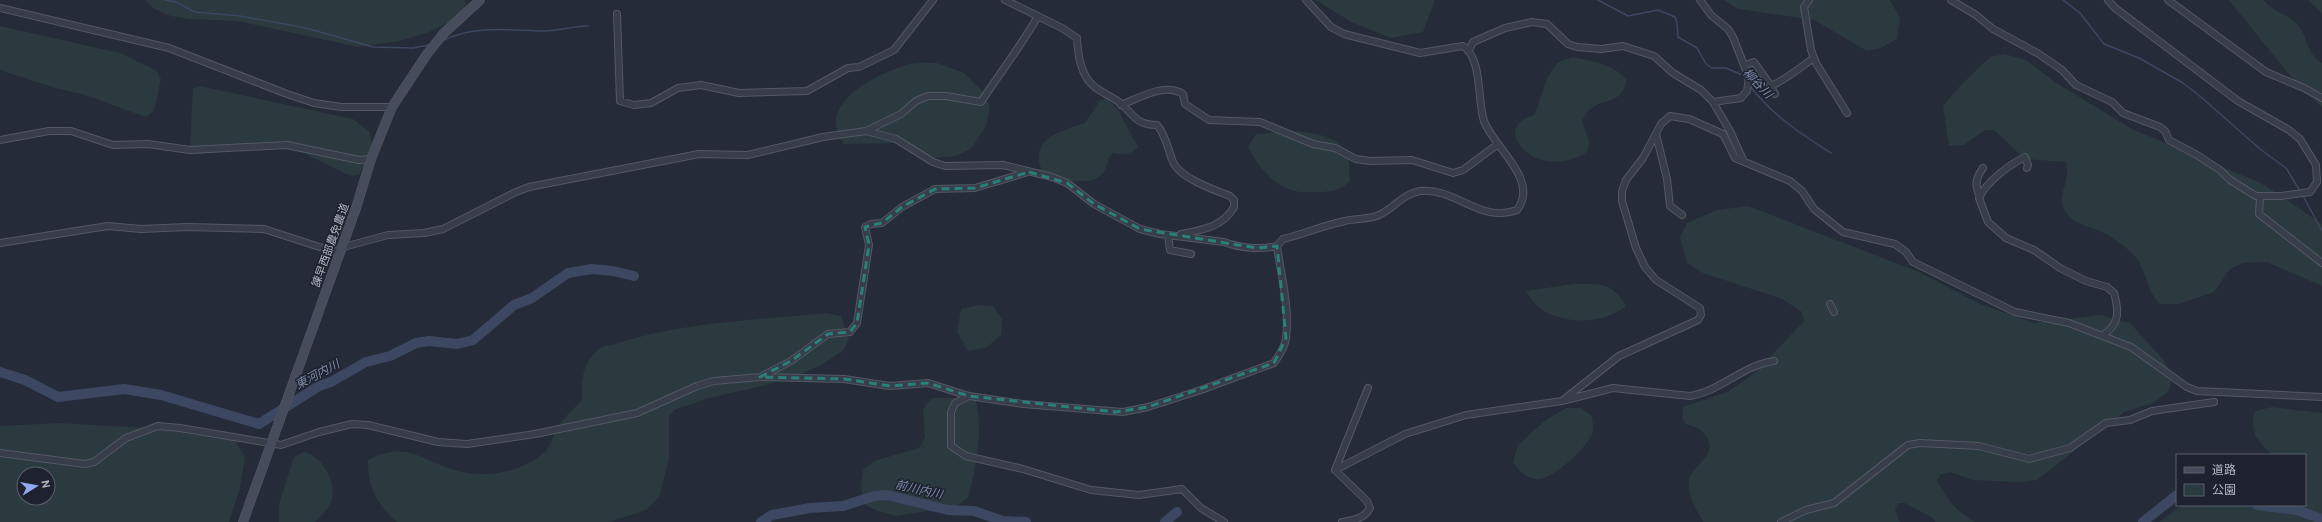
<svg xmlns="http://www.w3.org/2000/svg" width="2322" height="522" viewBox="0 0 2322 522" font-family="Cabin,'Noto Sans JP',sans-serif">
  <rect width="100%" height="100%" fill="#252b39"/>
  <path fill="#2a3a3e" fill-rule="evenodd" d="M145,0H465L466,5L453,20L429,32L399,41L358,47L238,21L189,19L171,16L154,9Z
    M1316,0H1435L1423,32L1391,38L1353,23Z
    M1724,0H1890L1900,18L1897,39L1881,48L1867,51L1814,20L1738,9Z
    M2229,0H2264C2272,12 2287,13 2297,24C2308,36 2306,54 2322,63V107L2287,72Z
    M2308,0H2322V13Z
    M0,26L120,53L156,70L161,79L154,111L146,117L82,94L55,88L0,70Z
    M2004,54L2026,60L2055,82L2132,129L2263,184L2322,224V286L2267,262L2243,263L2230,269L2214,292L2179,304H2160C2146,291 2147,268 2133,254C2126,247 2115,239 2106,234C2091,226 2071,225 2063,207C2058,194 2071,179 2066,162L2025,159L1994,130H1985L1964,145L1949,146L1943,106L1961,85L1990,57Z
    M1572,57C1592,61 1613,64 1626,79C1624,104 1604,98 1589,110C1586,113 1584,118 1582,121L1589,141L1588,151C1568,166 1533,167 1518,142C1516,138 1513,133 1516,128C1519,120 1528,118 1535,114L1547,78L1557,63Z
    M937,63L964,73L982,91L990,106L986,126L971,149L956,156L935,158L915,148L896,143L844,144C814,105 874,75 906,65C915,62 927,63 937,63Z
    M200,86L353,119L370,132L372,146L359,175L351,176L303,153L274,147L200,154L192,152L190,143L193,88Z
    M1107,99L1118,110L1138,147C1131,155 1123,155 1112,153C1108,159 1107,167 1103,173C1095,187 1060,179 1046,179C1024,141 1056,132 1085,123L1100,100Z
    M1291,131C1309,132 1341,135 1348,156C1350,163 1349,173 1350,181C1342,190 1330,192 1319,192C1311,192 1301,193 1294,191C1272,185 1258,166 1248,147L1256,134Z
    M1748,206L1919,272L1980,304L2035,323L2100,315L2130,323L2162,358L2173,376L2168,392L2153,403L2124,412L2037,480L2019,482L1973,480L1950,472L1941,474L1937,480C1947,500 1956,511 1975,522H1935L1933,518L1905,503H1898L1895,509L1900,522H1703C1697,510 1687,495 1689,481C1690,465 1720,456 1706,436C1700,428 1696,427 1686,424L1682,418L1683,407L1727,392L1756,372L1804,321L1802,312L1782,299L1703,273L1687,263L1680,237L1687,223L1717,210Z
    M1573,284C1599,284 1612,281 1626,306C1605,324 1566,325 1542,310C1536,306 1530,297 1526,291Z
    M979,305L993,306L1002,319L1001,335L987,347L968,351L957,332L961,309Z
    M826,313L841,316L849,339L843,351L821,365L803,373L762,386L709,398L674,410L669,417V459L659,497L646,510L609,522H397C377,506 367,485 368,460C406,440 421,460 455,470C484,479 521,473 545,452C551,446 554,433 559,425C565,416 575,408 582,400C581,381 582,364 598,350C602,346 612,345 618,343C685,322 756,320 826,313Z
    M932,398H975C984,429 976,468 968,498L954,507L895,516L878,511L865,505L861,487L863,470L874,461L919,448L925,437L923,409Z
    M2272,407L2322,413V522H2159L2183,505H2305V455H2273C2257,441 2249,433 2255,411Z
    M1566,408H1581L1592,416C1592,420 1594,427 1593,431C1590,446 1551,482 1535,479C1524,476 1519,471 1513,462L1518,445L1543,422Z
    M60,423L197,431L235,439L245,458L240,488L229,522H0V426ZM24,474H48V498H24Z
    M304,452C322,456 336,481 332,499C330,508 321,516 315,522H279V504L294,457Z"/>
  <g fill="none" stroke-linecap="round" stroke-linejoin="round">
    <path stroke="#3c4761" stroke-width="1.5" d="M165,0L176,2L195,12L240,16L306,28L373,47L413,48L429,45
      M1598,0L1628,16L1658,10L1675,17L1677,23L1678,37L1697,48L1706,64L1712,68H1726L1742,75L1746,81
      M2063,0L2080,13L2104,44L2139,58L2183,83L2201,97L2260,149L2286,168L2300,191
      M442,41C475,25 507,30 542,31C558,31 573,26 588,26
      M1750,86C1772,115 1801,134 1831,153
      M2302,194L2322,231"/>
    <path stroke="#3c4761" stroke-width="10" d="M0,372L25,380L58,397L124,389L161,395L259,424L319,386L331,382L366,362L390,356L416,343L429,341L457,344L473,340L514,305L532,298L568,273L592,269L613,271L634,276
      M2257,505L2297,510L2322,519
      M761,522L772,515L810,508L843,506L874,496L887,495L948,510L974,511L1003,521L1026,522
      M1165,522L1177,512
      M2143,522L2177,495"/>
    <g stroke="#545865" stroke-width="8">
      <path id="street" d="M1005,0L1062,28L1077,38C1078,55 1080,76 1096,88C1103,93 1112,97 1119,102C1134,114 1135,125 1157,125C1166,135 1168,150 1173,162C1180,178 1214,190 1230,196L1234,200V207C1223,227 1202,230 1181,234
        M1700,0L1711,15L1728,29L1733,37L1749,78L1747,91L1741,98L1713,102
        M1809,0L1804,7L1811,50L1816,63L1847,113
        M1951,0L1976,15L1993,29L2039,54L2062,70L2076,85L2112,102L2123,113L2160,127L2165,131L2169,140L2197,155L2220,170L2230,180L2256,196H2281L2310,192L2317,182L2316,165L2300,139L2289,130L2238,101L2115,8L2108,0
        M2168,0L2266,72L2304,88L2322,98
        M0,8L169,48L287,94L314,103L341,107H392
        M617,14L620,101L634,105L651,103L678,88L701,85L739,93L807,91L848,68L859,67L894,50L933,0
        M1469,50L1473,42L1505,28L1532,22L1547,24L1568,44L1577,47L1601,49L1623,46L1654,56L1673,73L1701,90L1713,102L1730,131L1743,160
        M1745,65L1754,62L1771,86
        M1775,94L1771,86C1787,79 1799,68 1814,58
        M1121,105C1139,98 1165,82 1183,94L1185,104L1209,120L1260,122L1313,144L1335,148L1356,159L1370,161L1412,160L1453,173L1463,170L1498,144
        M866,131L896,139L933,162L945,166L1003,165L1052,177L1067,183L1094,204L1140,229L1160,234L1224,242C1240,248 1260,250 1277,246L1283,239C1304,234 1324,225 1345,221C1356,218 1371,220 1381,214C1395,207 1403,194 1420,191C1455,187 1481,224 1517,210C1540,180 1494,148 1484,121C1477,101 1483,59 1463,46L1420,53L1344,34L1331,27L1306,0
        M1656,134L1667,179L1670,206L1682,215
        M0,140L49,131H71L113,145L148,144L190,150L287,145L359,160L371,159
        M2027,168L2028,165L2025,157C2009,165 1986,182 1979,198L1988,222L2006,238L2034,250L2060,268L2086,281L2107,287L2114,293C2119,311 2120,324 2103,335
        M1980,196C1974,186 1976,177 1983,168
        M2260,198L2259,214L2322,263
        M1168,235L1170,250L1191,254
        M0,243L108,226L141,229L187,227L264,229L335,252L340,248L388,235L424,233L443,229L516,192L529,187L699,154L748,155L823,137L866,131L901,114L916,101L928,96H946L981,102C1000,73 1021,46 1038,16
        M1830,304L1834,312
        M762,376L791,361L828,334L850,332L857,323L869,245L865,227L871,224L882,223L902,207L935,189L975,188L1028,172
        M969,396L955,403L951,412V446L966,456L1023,469L1091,490L1139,495L1182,489L1201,508L1224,522
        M1562,401L1619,356L1698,320L1701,315L1700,308L1656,280L1645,267L1636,248L1622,201V191L1626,180L1643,158L1661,124L1670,116L1689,119L1723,134L1735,158L1790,181L1802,191L1814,209L1843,232L1895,244L1906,252L1913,262L2015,312L2069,323L2131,347L2187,387L2197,391L2322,397
        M0,453L85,464L94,462L126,438L158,426L180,428L281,445L319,432L352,424L368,425L438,442L467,444L535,434L637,413L697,386L714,381L760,377L844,379L890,386L928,383L969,396L1023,404L1123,412L1148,407L1201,390L1274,363C1279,355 1285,348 1286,338C1290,309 1281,275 1277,246
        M1335,470L1405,434L1466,415L1562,401L1613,388L1690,396C1721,391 1743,365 1774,361
        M1335,470L1368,388
        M1335,470L1367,501L1370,508C1364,519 1354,520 1342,522
        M1781,522L1806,510L1834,503L1908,445L1920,443L1979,446L2029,459L2070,448L2106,423L2130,420L2152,411L2214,402"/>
    </g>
    <g stroke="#545865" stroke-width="10">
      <path id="secondary" d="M243,522L356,208L371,159L392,107L427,54L443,34L480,0"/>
    </g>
    <use href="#street" stroke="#383d4a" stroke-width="6"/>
    <use href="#secondary" stroke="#474c5d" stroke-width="9"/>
  </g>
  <path fill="none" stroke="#28807b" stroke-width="3" stroke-dasharray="8 5" stroke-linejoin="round" d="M1029,172L1067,183L1094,204L1140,229L1257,248L1277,246L1286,338L1274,363L1148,407L1116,412L969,396L928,383L890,386L844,379L760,377L791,361L828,334L850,332L857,323L869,245L865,227L882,223L902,207L935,189L975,188Z"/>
  <g text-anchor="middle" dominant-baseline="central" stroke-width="3" stroke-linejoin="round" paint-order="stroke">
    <g font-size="11" fill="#b4b8c6" stroke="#1e222f">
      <text transform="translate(330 245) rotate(-70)">諫早西部農免農道</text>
    </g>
    <g font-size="12" font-style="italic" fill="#7e8caa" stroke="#1e222f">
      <text transform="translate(1758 83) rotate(46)">柳谷川</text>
      <text transform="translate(317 374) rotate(-28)">東河内川</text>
      <text transform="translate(919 489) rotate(13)">前川内川</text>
    </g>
  </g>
  <rect x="2176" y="454" width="130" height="52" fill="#1e222f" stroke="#5a5e6b"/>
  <rect x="2184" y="467" width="20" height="6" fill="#474c5d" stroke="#5a5e6b"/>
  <text x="2212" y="474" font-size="12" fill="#b4b8c6">道路</text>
  <rect x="2184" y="484" width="20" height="12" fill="#2a3a3e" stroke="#5a5e6b"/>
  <text x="2212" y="494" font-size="12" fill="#b4b8c6">公園</text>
  <g transform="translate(36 486) rotate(79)"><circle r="19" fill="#1e222f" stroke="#5a5e6b"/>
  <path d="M0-3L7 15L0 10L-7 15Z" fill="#91a9ee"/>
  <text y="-6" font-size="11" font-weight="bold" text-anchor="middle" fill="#b4b8c6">N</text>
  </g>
</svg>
